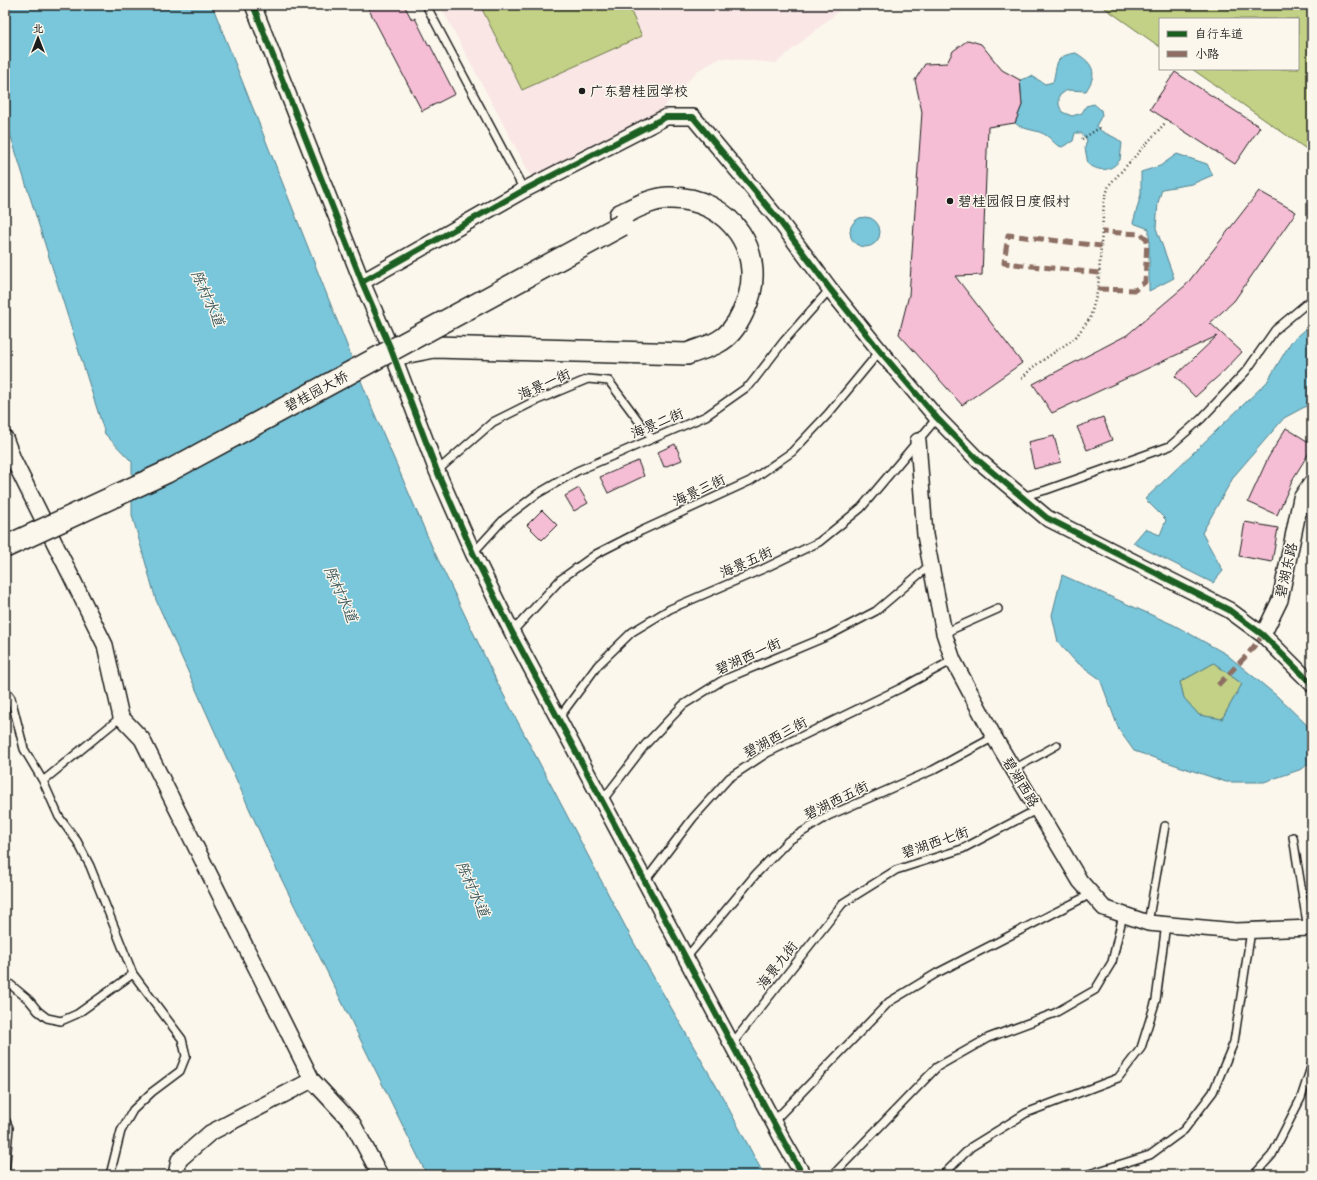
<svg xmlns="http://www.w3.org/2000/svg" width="1317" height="1180" viewBox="0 0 1317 1180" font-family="'Shantell Sans','LXGW WenKai TC',sans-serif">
  <rect width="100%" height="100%" fill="#fbf7ec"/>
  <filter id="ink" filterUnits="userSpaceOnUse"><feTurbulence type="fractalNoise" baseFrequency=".025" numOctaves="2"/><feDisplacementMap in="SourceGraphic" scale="8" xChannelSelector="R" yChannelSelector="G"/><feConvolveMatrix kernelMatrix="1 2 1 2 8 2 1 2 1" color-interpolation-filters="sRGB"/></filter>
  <g filter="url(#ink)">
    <path fill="#f9e6e5" d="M440,5H846L776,63L721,58L697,71L660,111L533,180Z"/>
    <path fill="#c2d185" stroke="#6f7650" d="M480,5H628L642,36L522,90Z
      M1091,5H1312V153L1192,69H1298V19H1160V47L1102,6Z
      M1214,663L1242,684L1222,719L1199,715L1184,698L1180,682Z"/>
    <path fill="#7ac6da" stroke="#54828e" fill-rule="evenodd" d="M5,5H212L369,401L433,549L499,686L634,943L722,1096L764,1175H427L274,864L156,600L132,515V462L105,434L5,118Z
      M1076,53C1094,64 1098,73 1086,91L1067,90L1059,96V105L1062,112L1072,116L1082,113L1086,106L1094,104L1101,110L1102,115L1096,126C1103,135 1113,134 1122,143L1120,160C1110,172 1100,172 1088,164L1085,148L1087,140L1081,133H1075L1073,141L1062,147C1053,144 1054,141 1047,136C1038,129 1024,131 1015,123L1022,105L1020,80L1032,76L1045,84L1053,82C1058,64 1053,56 1076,53Z
      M1177,154L1207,164L1213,175L1192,184L1162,189L1158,203L1156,228L1174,278L1149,291V229L1133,223L1141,194V172L1160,166Z
      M850 232a15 15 0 1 1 30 0a15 15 0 1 1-30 0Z
      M1312,324V403L1284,418L1234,476L1202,533L1223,571L1213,583L1133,543L1145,529L1160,535L1166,520L1145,499L1267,382L1291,342Z
      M1062,575L1174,625L1226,654L1277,696L1312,730V761L1302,769L1264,782H1226L1134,751L1119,730L1100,679L1075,661L1058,642L1052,615ZM1214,663L1242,684L1222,719L1199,715L1184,698L1180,682Z"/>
    <path fill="#f5bed5" stroke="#1c1c1c" d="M374,5H404L412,20L415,18L429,46L430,45L455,94L422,111L368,8Z
      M968,40L981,44L1002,70L1020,80L1022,105L1015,123L988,127L982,275L955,276L1022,363L962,405L899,334L909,295L922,112L915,80L925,64L947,63L953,51Z
      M1175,72L1260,127L1235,164L1150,109Z
      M1259,191L1296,212L1234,301L1210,323L1242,352L1224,371L1195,397L1175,376L1217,336L1052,413L1033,384L1127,335L1186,285Z
      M1103,417L1112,440L1087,450L1077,427Z
      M1286,428L1312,444V448L1294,477L1277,515L1248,502L1268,458Z
      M1054,436L1061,462L1034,469L1028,442Z
      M675,444L682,460L664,467L658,452Z
      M638,461L644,476L608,493L600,477Z
      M579,488L588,503L574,511L565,496Z
      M542,510L557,525L542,540L527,525Z
      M1245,522L1278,528L1272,562L1239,556Z"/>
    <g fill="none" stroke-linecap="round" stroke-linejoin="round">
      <g stroke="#1c1c1c" stroke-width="10">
        <path id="service" d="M426,5L524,190
          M437,471L493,422L533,402L588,379L609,381L652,439
          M1021,497L1046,490L1170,446L1201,419L1247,370L1275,330L1312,299
          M473,553L504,519L537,494L577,471L706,416L750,385L784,341L830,289
          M512,632L561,579L596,554L641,531L750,481L792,452L828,414L880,351
          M944,633L998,609
          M5,690L11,698L24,749L43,781L59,817L77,841L90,866L133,974L182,1039L186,1056L180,1071L152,1092L133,1110L121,1131L110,1175
          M558,719L598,665L632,632L670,609L763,569L819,542L861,508L937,418
          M1014,769L1057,745
          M43,781L121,717
          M602,801L645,745L683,705L723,680L828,636L876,611L930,565
          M1293,837L1308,929
          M645,881L693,818L729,778L767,753L901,688L953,660
          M1148,923L1165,826
          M686,958L756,874L788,841L828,816L933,770L994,737
          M5,980L29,1000L38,1011L47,1018L61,1021L77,1014L133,974
          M732,1044L843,903L896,870L962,849L1038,809
          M5,1119L9,1128L5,1172
          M773,1122L889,1002L937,973L1091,894
          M833,1175L937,1067L988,1038L1055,1013L1095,990L1112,962L1123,915
          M943,1175L971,1147L1026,1113L1118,1078L1141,1048L1156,1000L1166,924
          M1086,1175L1150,1155L1184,1130L1213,1092L1234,1042L1251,931
          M1254,1175L1272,1155L1301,1098L1312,1064"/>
      </g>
      <g stroke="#1c1c1c" stroke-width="18">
        <path id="minor" d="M253,5L362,282L390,347L437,471L473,553L512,632L784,1142L803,1175
          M362,282L524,190L666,117H693L778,219L830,289L880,351L937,418L978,460L1047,518L1229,610L1263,635L1312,684
          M5,438L13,459L105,645L121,717L142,739L312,1080L353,1124L380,1175
          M918,441L925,535L944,633L953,660L994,737L1080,881L1104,908L1148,923L1236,931L1312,928
          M1263,635L1280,600L1301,498L1312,482
          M176,1175L179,1160L210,1133L312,1080"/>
      </g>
      <g stroke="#1c1c1c" stroke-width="24">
        <path id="secondary" d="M393,355L434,347L687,354C697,350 709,347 718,342C730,336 738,323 743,312C771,256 731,196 668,198C651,199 635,208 620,215"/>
      </g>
      <path stroke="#1c1c1c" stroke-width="2.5" stroke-dasharray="1 3" stroke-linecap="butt" d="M1082,139L1101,127
        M1022,378L1033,367L1075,338L1090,318L1098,289L1104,202L1109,185L1166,122"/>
      <use href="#service" stroke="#fbf7ec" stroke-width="7"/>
      <use href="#minor" stroke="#fbf7ec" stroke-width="15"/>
      <use href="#secondary" stroke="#fbf7ec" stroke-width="21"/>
      <g stroke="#1c1c1c" stroke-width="24" stroke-linecap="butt">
        <path id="secondary-bridge" d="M5,547L167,472L622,225"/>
      </g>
      <use href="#secondary-bridge" stroke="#fbf7ec" stroke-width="21"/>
      <path stroke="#8d6e63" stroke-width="5" stroke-dasharray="10 5" stroke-linecap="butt" d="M1099,273L1004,263L1008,235L1101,246
        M1098,289L1135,290L1145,282L1147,239L1141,234L1102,232
        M1218,685L1247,655L1263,635"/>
      <g stroke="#fbf7ec" stroke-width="8">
        <path id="cycleway" d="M253,5L362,282L390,347L437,471L473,553L512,632L784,1142L803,1175
          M362,282L524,190L666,117H693L778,219L830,289L880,351L937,418L978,460L1047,518L1229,610L1263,635L1312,684"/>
      </g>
      <use href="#cycleway" stroke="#1b5e20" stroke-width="6"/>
    </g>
  </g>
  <g fill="#1c1c1c" stroke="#fbf7ec" stroke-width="1.5">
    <circle cx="582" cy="91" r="4"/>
    <circle cx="950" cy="201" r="4"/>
  </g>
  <g text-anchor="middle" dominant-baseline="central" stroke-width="3" stroke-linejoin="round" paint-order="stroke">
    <g font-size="14" fill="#1c1c1c" stroke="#fbf7ec" text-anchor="start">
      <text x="590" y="91">广东碧桂园学校</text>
      <text x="958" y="201">碧桂园假日度假村</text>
    </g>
    <g font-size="14" fill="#1c1c1c" stroke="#fbf7ec">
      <text transform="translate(544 384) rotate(-24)">海景一街</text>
      <text transform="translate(316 391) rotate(-28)">碧桂园大桥</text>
      <text transform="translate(657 423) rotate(-23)">海景二街</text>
      <text transform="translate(699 490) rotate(-25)">海景三街</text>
      <text transform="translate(746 562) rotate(-24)">海景五街</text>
      <text transform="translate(1286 570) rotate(-77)">碧湖东路</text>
      <text transform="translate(748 656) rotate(-24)">碧湖西一街</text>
      <text transform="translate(775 737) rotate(-28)">碧湖西三街</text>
      <text transform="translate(1021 782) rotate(59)">碧湖西路</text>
      <text transform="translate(836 800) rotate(-26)">碧湖西五街</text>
      <text transform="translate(935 842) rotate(-19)">碧湖西七街</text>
      <text transform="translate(777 965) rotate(-52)">海景九街</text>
    </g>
    <g font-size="15" font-style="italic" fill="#3d585e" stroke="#fbf7ec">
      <text transform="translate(208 298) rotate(66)">陈村水道</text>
      <text transform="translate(341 594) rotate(66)">陈村水道</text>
      <text transform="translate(473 889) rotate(66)">陈村水道</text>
    </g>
  </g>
  <rect width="1317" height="1180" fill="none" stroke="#fbf7ec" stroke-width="20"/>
  <rect x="10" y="10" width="1297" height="1160" fill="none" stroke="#1c1c1c" stroke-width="1.5" filter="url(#ink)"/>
  <rect x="1159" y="18" width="140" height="52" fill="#fbf7ec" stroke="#a29f99"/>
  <rect x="1167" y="31" width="20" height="6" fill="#1b5e20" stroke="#a29f99"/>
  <text x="1195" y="38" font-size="12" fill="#1c1c1c">自行车道</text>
  <rect x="1167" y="51" width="20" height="6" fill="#8d6e63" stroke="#a29f99"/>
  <text x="1195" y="58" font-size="12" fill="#1c1c1c">小路</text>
  <g transform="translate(38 38)" stroke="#fbf7ec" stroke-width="3" paint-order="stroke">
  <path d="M0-3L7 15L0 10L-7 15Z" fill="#1c1c1c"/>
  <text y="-6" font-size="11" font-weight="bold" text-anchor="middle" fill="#1c1c1c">北</text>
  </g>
</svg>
